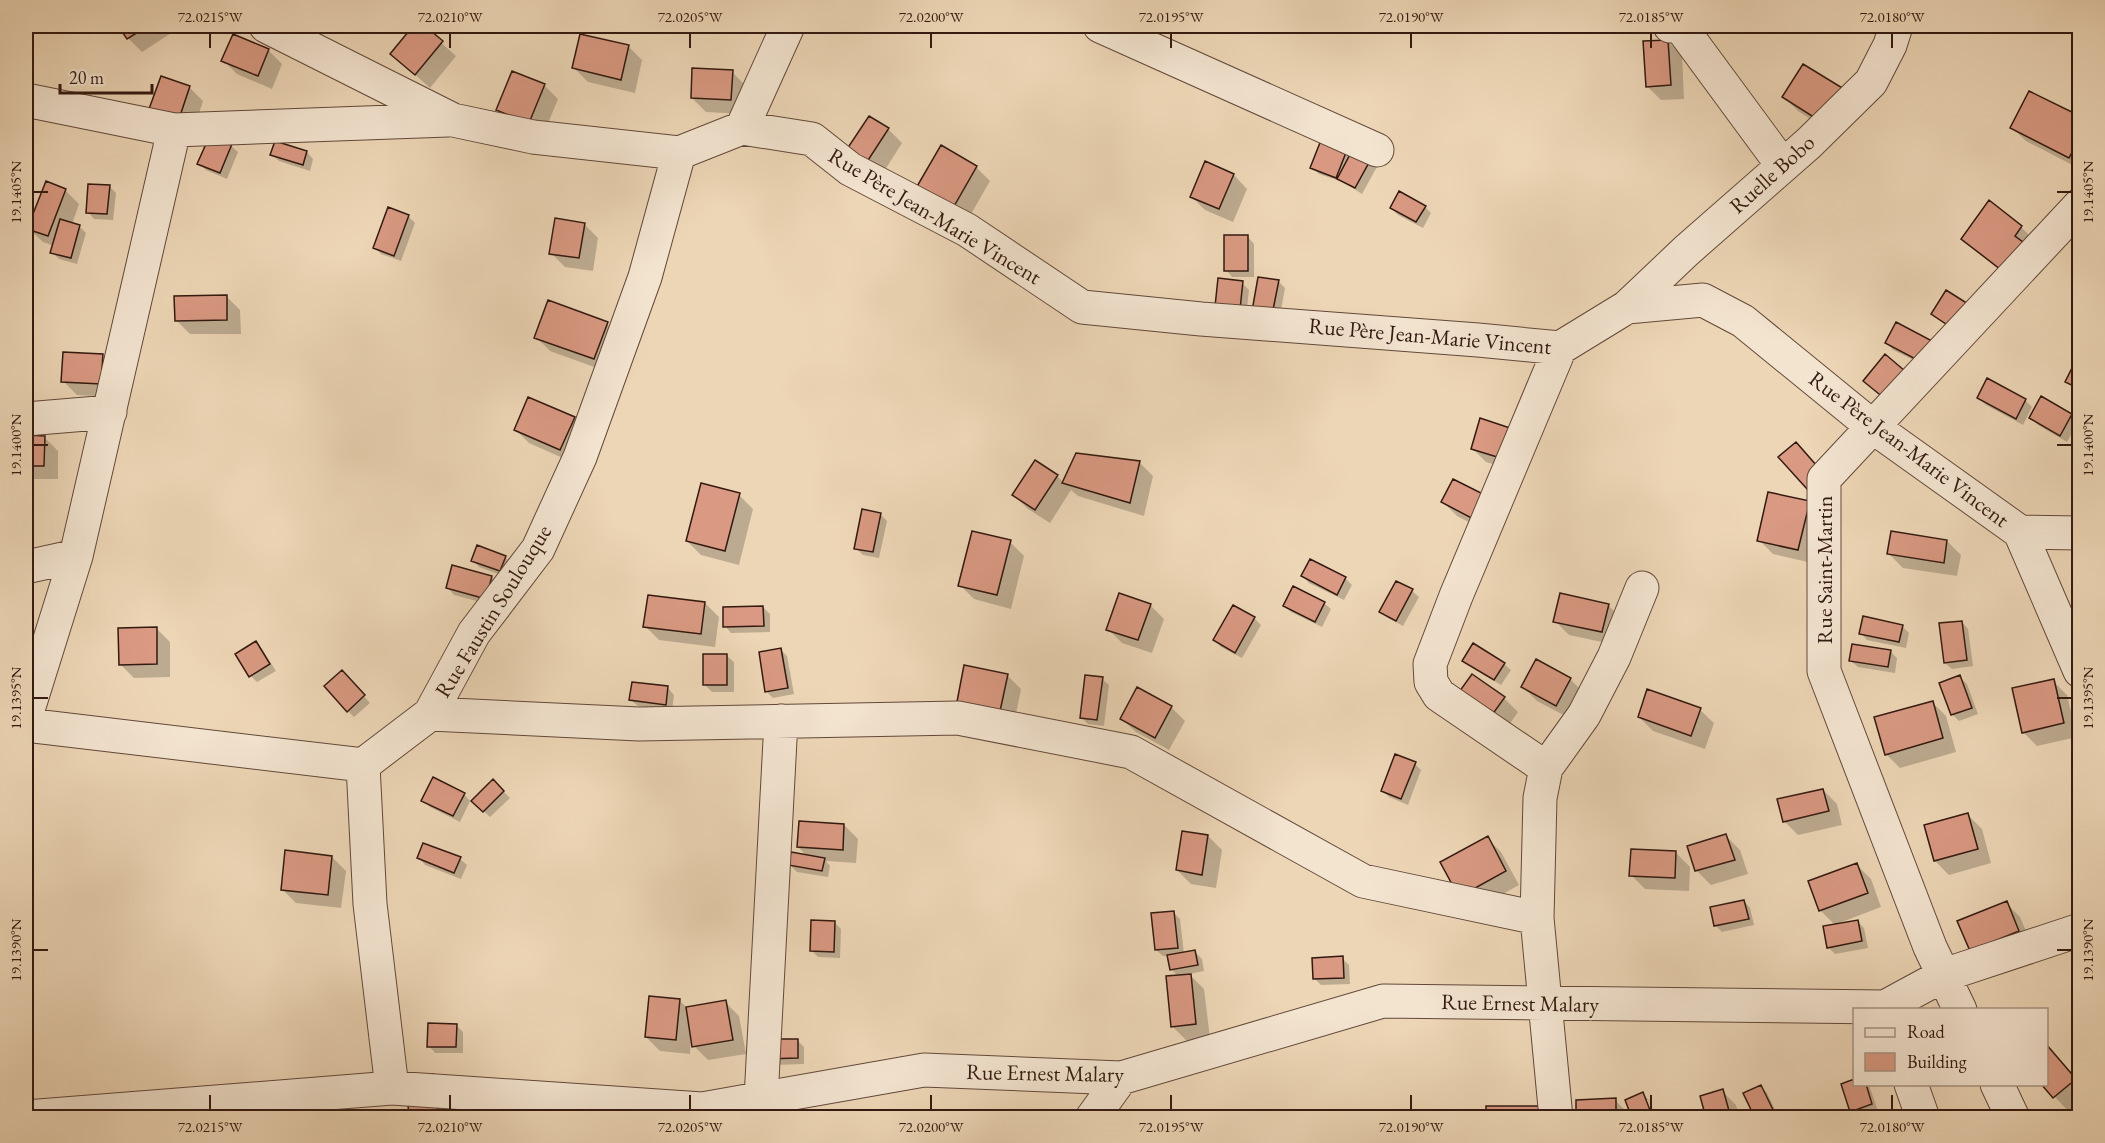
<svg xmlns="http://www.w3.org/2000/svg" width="2105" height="1143" viewBox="0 0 2105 1143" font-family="'EB Garamond',serif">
  <rect width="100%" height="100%" fill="#edd6b6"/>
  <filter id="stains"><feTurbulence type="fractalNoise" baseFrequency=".00333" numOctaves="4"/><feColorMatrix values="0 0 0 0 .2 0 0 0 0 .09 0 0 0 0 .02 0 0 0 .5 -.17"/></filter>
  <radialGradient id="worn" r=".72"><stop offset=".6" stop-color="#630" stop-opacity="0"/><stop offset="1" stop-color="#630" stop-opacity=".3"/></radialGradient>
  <path fill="#0003" d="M119,26H182L142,52L128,38Z
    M415,26H422L456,56L430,88L392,54Z
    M1668,41L1682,55L1684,99L1661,100L1647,86Z
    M628,46L642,60L635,93L588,82L574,68Z
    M268,50L282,64L272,89L237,74L223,60Z
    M1804,66L1837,136L1798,111L1784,97Z
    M732,72L746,86L744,114L706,112L692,98Z
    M544,85L558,99L543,136L512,123L498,109Z
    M189,87L203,101L193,132L165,123Z
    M2080,118V169L2026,141L2012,128Z
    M888,129L902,143L878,181L859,169Z
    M1324,137L1378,165L1362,194L1343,182L1319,174L1312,167Z
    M276,143L307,152L313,159L310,171L279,161L272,155Z
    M231,146L238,152L227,179L206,170L199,164Z
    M976,167L990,181L963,228L928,209Z
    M1234,175L1247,189L1233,222L1205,210L1191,196Z
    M109,186L116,193L113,220L94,219L88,212Z
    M65,190L79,204L72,224L79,226L86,233L77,264L59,259L52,252L54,246L43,242L29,229Z
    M1989,202L2021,227L2035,241L2015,282L1977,252L1963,238Z
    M1425,207L1431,213L1423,228L1398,215L1391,208Z
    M389,209L409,217L415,223L401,261L381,254L375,247Z
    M584,224L598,238L593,271L565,267L551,253Z
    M1248,237L1254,244V277H1232L1226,270Z
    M1219,280L1242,283L1249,290L1245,325Z
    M1278,281L1285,288L1279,321L1260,317Z
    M226,296L240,310L241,334H190L176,320Z
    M607,324L621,338L608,372L550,351L536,337Z
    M1887,343L1940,350L1930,368L1893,350Z
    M102,356L116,370L115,397L77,395L63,381Z
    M1988,380L2025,400L2032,407L2023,425L1986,405L1979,398Z
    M2071,415L2078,422L2067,442L2038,425L2031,418Z
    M574,418L588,432L574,463L529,443L515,429Z
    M1481,420L1521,473L1486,462L1472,448Z
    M26,437H44L58,451V479H26Z
    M1139,462L1153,476L1144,516L1078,496L1071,490L1050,523L1028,509L1014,495L1057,476L1064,483Z
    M1454,481L1496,536L1457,516L1443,502Z
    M739,495L753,509L739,565L701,555L687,541Z
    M1809,502L1812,563L1773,554L1759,540Z
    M880,514L887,521L879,558L863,555L856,548Z
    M1947,541L1961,555L1957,576L1903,568L1889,554Z
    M1010,542L1024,556L1011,609L974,599L960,585Z
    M505,557L512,564L507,577L479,567L473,560Z
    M1303,576L1345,578L1352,585L1344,600L1309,583Z
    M491,577L498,584L492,605L454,595L448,588Z
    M1396,583L1412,591L1419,597L1403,626L1388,618L1381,612Z
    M705,603L719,617L715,647L659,640L645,626Z
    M1324,603L1331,609L1322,627L1291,612L1285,606Z
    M1150,605L1164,619L1152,653L1122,643L1108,629Z
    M1608,605L1622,619L1616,645L1569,635L1555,621Z
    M763,607L770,614V632L731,633L725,626Z
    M1254,618L1261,625L1242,658L1221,647L1215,640Z
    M1962,622L1968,629L1973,666L1952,669L1945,663Z
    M1902,626L1909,633L1906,648L1867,640L1861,633Z
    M156,628L170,642V677L134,678L120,664Z
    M256,643L262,649L276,671L257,682L251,676Z
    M781,650L787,656L794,694L773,698L766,691Z
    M1890,651L1897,658L1895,673L1858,667L1851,661Z
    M727,656L734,662V692H712L705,685Z
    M1464,660L1504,664L1511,670L1501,685L1471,667Z
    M966,667L1007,675L1021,689L1013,729Z
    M1960,677L1967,684L1978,714L1959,721L1952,714Z
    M349,679L370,703L354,717L348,711Z
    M1102,679L1109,685L1104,726L1088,724L1082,718Z
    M1570,679L1584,693L1571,719L1537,701L1523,687Z
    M2053,681L2067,695L2077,737L2037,746L2023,732Z
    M668,688L674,695L672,711L638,706L631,700Z
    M1504,698L1518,712L1502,735L1470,713Z
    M1932,702L1946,716L1956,752L1900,768L1886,754Z
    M1171,707L1185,721L1169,750L1136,732L1122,719Z
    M1700,710L1714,723L1705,749L1653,731L1639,717Z
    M1415,764L1421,770L1408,805L1389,797L1383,791Z
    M493,781L510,798L490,817L473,801Z
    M1823,790L1837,804L1842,825L1798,835L1784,821Z
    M464,794L470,801L460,822L430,807L423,800Z
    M1968,815L1982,829L1991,863L1949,875L1935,861Z
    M844,825L858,839L856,863L826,861L830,866L828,877L797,872L790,865L808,857L798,847Z
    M1208,836L1222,850L1216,888L1191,884L1177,870Z
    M1726,836L1740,850L1748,874L1711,885L1697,871L1689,847Z
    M1487,838L1501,852L1519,885L1474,910L1460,896Z
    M1676,853L1690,867L1689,891L1645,889L1631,875Z
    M332,857L346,871L341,908L296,903L282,889Z
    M419,858L460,859L467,865L461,879L425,865Z
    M1857,865L1871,879L1881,907L1839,923V924L1857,921L1864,928L1868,948L1835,954L1828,947L1835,925L1820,910Z
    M1744,901L1750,908L1754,925L1722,932L1715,925Z
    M2006,903L2020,917L2032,945L1985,964Z
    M1173,912L1180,919L1184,954L1195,952L1202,959L1204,971L1189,974L1204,989L1210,1038L1187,1041L1173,1027L1178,976L1171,969L1169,956H1163L1156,950Z
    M834,922L841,929L840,958L818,957L812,951Z
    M1342,958L1349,965L1350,984L1321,985L1315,979Z
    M680,1001L688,1009L725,1002L739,1016L746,1054L708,1060L694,1046L691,1037L690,1054L660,1051L646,1037Z
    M456,1025L463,1032V1053H435L429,1046Z
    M797,1040L804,1047V1064L773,1065Z
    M2046,1046L2080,1083V1102L2068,1111L2043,1084H2046Z
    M1854,1081V1084L1869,1085L1878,1111L1858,1117L1852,1111L1843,1085Z
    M1761,1087L1767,1093L1779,1118H1756Z
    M448,1089L451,1118H411Z
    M1722,1091L1736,1105L1740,1118H1708Z
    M1642,1094L1649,1100L1656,1118L1648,1100H1644Z
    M1615,1100L1629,1114V1118H1578Z"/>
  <path fill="#d99982" stroke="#331910" stroke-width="1.5" d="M118,26H148L127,39Z
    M413,26H425L443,41L415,75L390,54Z
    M233,34L269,49L258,76L221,61Z
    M580,34L629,45L621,80L572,68Z
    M1668,40L1671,85L1646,87L1643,41Z
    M1803,64L1844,89L1823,123L1782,97Z
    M692,68L733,70L731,100L691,98Z
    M512,71L545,84L529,123L496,110Z
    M161,76L190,86L179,119L149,109Z
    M2029,91L2080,116V137L2069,158L2010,128Z
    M869,116L889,128L863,168L843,155Z
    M210,135L232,144L220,173L197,164Z
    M1323,135L1349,145L1336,178L1310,168Z
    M275,141L307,151L303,165L270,155Z
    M941,145L977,166L949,215L912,195Z
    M1354,147L1372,157L1355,188L1337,179Z
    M1205,161L1234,174L1219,209L1190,197Z
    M46,181L66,189L48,236L27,229Z
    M88,184L110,185L107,214L86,213Z
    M1399,191L1426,206L1416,222L1390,208Z
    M1989,200L2022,226L2015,236L2027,245L2000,269L1961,239Z
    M388,207L409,215L394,256L373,248Z
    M555,218L585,223L579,258L549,254Z
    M60,219L80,225L71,258L50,253Z
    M1224,235H1248V271H1224Z
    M1258,277L1279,280L1272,315L1252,311Z
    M1218,278L1243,281L1239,319L1214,316Z
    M1946,290L1973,307L1958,332L1931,314Z
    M227,295V320L175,321L174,296Z
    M548,300L608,322L594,359L534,338Z
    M1896,322L1934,342L1923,363L1885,343Z
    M63,352L103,354L101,384L61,382Z
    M1885,354L1905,371L1884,398L1863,381Z
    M2075,362L2080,364V389L2065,382Z
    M1987,378L2026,399L2016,419L1977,398Z
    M2041,396L2072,414L2060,436L2029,418Z
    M528,397L575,417L560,450L514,430Z
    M1480,418L1516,430L1507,460L1471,449Z
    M26,435L45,436L44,466H26Z
    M1796,442L1824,474L1807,489L1778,457Z
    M1076,453L1140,461L1130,503L1062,483Z
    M1035,460L1058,475L1035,510L1012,495Z
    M1453,479L1493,499L1481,523L1441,502Z
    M701,483L740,493L725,551L686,541Z
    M1768,492L1810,501L1798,550L1757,541Z
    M862,509L881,513L873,552L854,549Z
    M972,531L1011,540L997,595L958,586Z
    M1891,531L1947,540L1944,563L1887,554Z
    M477,545L506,556L500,571L471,561Z
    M1310,559L1346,577L1337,595L1301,576Z
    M452,565L492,576L486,599L446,588Z
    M1396,581L1413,589L1396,621L1379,612Z
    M1293,586L1325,602L1315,622L1283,606Z
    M1119,593L1151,604L1138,640L1106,630Z
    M1560,593L1609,604L1602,632L1553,622Z
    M648,595L705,602L701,634L643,627Z
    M1233,605L1255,617L1235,653L1213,640Z
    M2080,605V638L2069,609Z
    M763,606L764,626L723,627V607Z
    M1863,616L1903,625L1899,642L1859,634Z
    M1962,621L1967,660L1944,663L1939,623Z
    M157,627V664L119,665L118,628Z
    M256,641L270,664L249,677L235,654Z
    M1473,643L1505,663L1494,680L1462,661Z
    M1852,644L1891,650L1888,667L1849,661Z
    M781,648L788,688L765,692L759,652Z
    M703,654H727V685H703Z
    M1536,659L1571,678L1556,706L1521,687Z
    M964,665L1008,674L999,716L956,707Z
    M342,670L365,695L347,712L324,686Z
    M1472,674L1505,697L1487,722L1454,699Z
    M1085,675L1103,677L1097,720L1080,718Z
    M1960,675L1972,708L1951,715L1939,683Z
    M2054,679L2064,723L2022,733L2012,688Z
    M632,682L668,686L666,705L629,700Z
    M1137,687L1172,706L1155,738L1120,719Z
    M1647,689L1701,708L1691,736L1638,717Z
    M1933,701L1943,738L1885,755L1874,717Z
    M1395,754L1416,762L1401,799L1381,791Z
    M433,777L465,793L453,816L421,801Z
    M493,779L504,791L483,812L471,801Z
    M1823,789L1829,811L1783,822L1777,799Z
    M1968,813L1978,849L1934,861L1924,825Z
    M799,821L844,824L843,850L797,847Z
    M1182,831L1208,835L1202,875L1176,870Z
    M1726,834L1735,860L1695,871L1687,846Z
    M1488,836L1506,871L1459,897L1440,862Z
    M423,843L461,857L454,873L417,858Z
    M1631,849L1676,851L1675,878L1629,876Z
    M285,850L332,856L328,895L281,890Z
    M791,852L825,858L822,871L788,865Z
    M1857,863L1868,893L1819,911L1808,881Z
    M1744,900L1749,919L1714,926L1710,907Z
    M2007,901L2019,931L1970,951L1957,921Z
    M1174,911L1178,948L1155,950L1151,913Z
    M811,920L835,921L834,952L810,951Z
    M1858,920L1862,941L1827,948L1823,926Z
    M1195,950L1198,965L1170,970L1167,955Z
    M1343,956L1344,978L1313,979L1312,958Z
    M1191,974L1196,1024L1171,1027L1166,976Z
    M649,996L680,999L676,1040L645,1037Z
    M726,1000L733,1040L692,1047L686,1007Z
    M428,1023L457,1024L456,1047H427Z
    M764,1039H798V1058L764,1059Z
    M2046,1044L2076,1079L2053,1098L2041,1084H2046Z
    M434,1074L439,1118H409L406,1077Z
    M1854,1079V1084H1866L1872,1104L1850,1112L1841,1084Z
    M1761,1085L1777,1118H1755L1743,1093Z
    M1723,1089L1731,1118H1706L1700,1096Z
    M1643,1092L1653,1118H1632L1625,1100Z
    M1616,1098V1118H1576V1100Z
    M1486,1106H1542V1118H1486Z"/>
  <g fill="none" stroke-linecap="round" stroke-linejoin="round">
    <g stroke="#62483a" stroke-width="35">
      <path id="minor" d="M266,26L453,120L533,137L679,153
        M1100,26L1377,150
        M1670,26H1680L1783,166
        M26,100L174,130L448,120
        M742,128L812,139L850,169L967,230L1082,307L1201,319L1478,340L1560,348L1627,307L1703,300L1743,321L1873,427L2020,532L2080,533
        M742,128L788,26
        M1627,307L1686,251L1809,143L1871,82L1890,45L1896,26
        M26,419L110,412
        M2020,532L2080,671
        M26,567L76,556
        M430,714L639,724L958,718L1131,752L1363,881L1537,918L1556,1118
        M26,716L76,556L174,130
        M26,725L363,765
        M1546,768L1439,695L1431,682L1430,664L1456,596L1560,348
        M1537,918L1540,798L1546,768L1584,715L1614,657L1642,588
        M1960,1010L1930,947L1824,671V479L2080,205
        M1911,1084L1923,1118
        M1997,1084L2013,1118
        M392,1088L370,904L363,765L430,714L474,633L538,549L580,457L645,277L679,153L742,128
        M761,1099L781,721
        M26,1117L392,1088L702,1109L924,1070L1121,1078L1383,1001L1885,1007L1944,975L2080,930
        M1092,1118L1121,1078"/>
    </g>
    <use href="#minor" stroke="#f3e4d0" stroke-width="33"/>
  </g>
  <path fill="none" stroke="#331910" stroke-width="2" d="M210,33V48M450,33V48M690,33V48M931,33V48M1171,33V48M1411,33V48M1651,33V48M1892,33V48M33,192H48M2057,192H2072M33,445H48M2057,445H2072M33,698H48M2057,698H2072M33,950H48M2057,950H2072M210,1095V1110M450,1095V1110M690,1095V1110M931,1095V1110M1171,1095V1110M1411,1095V1110M1651,1095V1110M1892,1095V1110"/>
  <g text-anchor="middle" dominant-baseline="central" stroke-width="4.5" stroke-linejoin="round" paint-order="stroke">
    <g font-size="22" fill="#331910" stroke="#f3e4d0">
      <text transform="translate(1772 174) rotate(-42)">Ruelle Bobo</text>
      <text transform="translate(935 216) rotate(31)">Rue Père Jean-Marie Vincent</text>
      <text transform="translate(1430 336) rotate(5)">Rue Père Jean-Marie Vincent</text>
      <text transform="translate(1909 449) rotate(37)">Rue Père Jean-Marie Vincent</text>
      <text transform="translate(1824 570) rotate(-90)">Rue Saint-Martin</text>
      <text transform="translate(493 611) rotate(-58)">Rue Faustin Soulouque</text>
      <text transform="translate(1520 1003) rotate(1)">Rue Ernest Malary</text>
      <text transform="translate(1045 1073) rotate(1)">Rue Ernest Malary</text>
    </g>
  </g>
  <rect width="2105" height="1143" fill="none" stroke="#edd6b6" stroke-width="66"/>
  <rect x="1853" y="1008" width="195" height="78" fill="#f3e4d0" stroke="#a69383" stroke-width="1.5"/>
  <rect x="1865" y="1028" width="30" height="9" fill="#f3e4d0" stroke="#a69383" stroke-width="1.5"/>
  <text x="1907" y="1038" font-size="18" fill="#331910">Road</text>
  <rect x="1865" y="1053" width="30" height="18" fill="#d99982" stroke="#a69383" stroke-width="1.5"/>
  <text x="1907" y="1068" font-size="18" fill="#331910">Building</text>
  <path d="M60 84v9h92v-9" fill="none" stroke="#331910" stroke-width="3"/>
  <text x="69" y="84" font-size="18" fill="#331910" stroke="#f3e4d0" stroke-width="4.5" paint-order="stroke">20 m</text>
  <rect x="33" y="33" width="2039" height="1077" fill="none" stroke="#331910" stroke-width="2"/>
  <g font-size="15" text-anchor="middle" fill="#331910">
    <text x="210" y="22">72.0215°W</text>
    <text x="450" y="22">72.0210°W</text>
    <text x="690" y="22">72.0205°W</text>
    <text x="931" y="22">72.0200°W</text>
    <text x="1171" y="22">72.0195°W</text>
    <text x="1411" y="22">72.0190°W</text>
    <text x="1651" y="22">72.0185°W</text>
    <text x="1892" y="22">72.0180°W</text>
    <text transform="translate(16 192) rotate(-90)" y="5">19.1405°N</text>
    <text transform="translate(2088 192) rotate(-90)" y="5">19.1405°N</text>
    <text transform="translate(16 445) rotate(-90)" y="5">19.1400°N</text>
    <text transform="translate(2088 445) rotate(-90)" y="5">19.1400°N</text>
    <text transform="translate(16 698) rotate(-90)" y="5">19.1395°N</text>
    <text transform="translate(2088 698) rotate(-90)" y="5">19.1395°N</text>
    <text transform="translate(16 950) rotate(-90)" y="5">19.1390°N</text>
    <text transform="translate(2088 950) rotate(-90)" y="5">19.1390°N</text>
    <text x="210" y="1132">72.0215°W</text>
    <text x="450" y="1132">72.0210°W</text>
    <text x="690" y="1132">72.0205°W</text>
    <text x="931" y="1132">72.0200°W</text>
    <text x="1171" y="1132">72.0195°W</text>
    <text x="1411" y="1132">72.0190°W</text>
    <text x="1651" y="1132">72.0185°W</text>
    <text x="1892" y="1132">72.0180°W</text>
  </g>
  <rect width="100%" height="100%" filter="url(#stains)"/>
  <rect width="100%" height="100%" fill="url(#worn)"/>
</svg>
